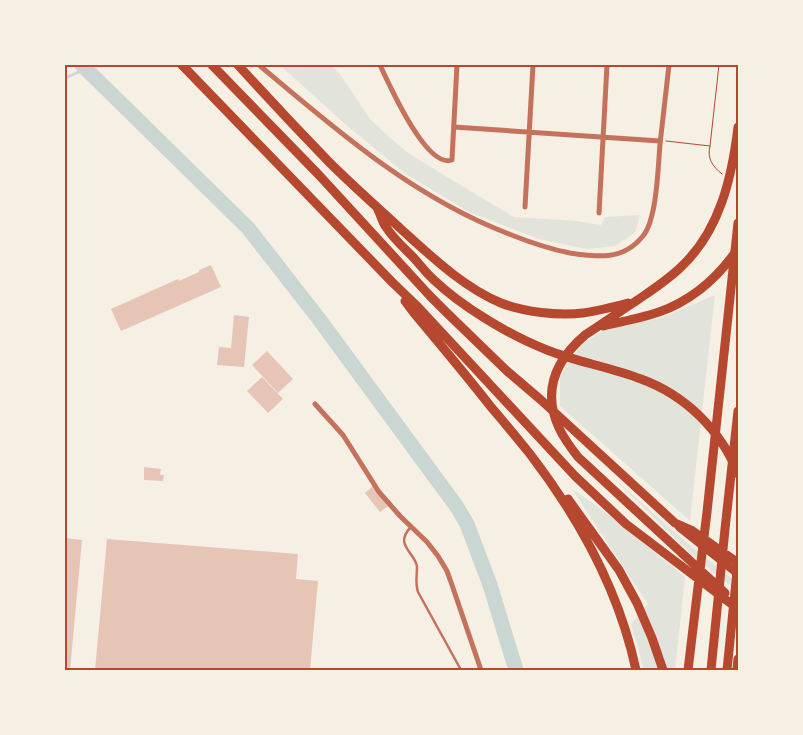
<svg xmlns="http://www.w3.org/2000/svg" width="803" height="735" viewBox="0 0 803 735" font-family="'PT Sans',sans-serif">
  <rect width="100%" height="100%" fill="#f6efe4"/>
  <path fill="#e2e4dc" d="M280,65H330L340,74L370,119L387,135L408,153L452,180L514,217L577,221L601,225L605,217L640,215L635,233L615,246L587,249L539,239L469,212L406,174L345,124Z
    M715,295L690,521L560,406V376L581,345L603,331L664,317Z
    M610,475L692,547L738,583V592L690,553Z
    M572,489L597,506L685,577L675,670H644L631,624L648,604Z"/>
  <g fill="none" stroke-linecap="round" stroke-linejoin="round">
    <path stroke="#c9d6d2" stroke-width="2.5" d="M65,78L86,69"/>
    <path stroke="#c9d6d2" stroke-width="15" d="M82,65L248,228L319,319L457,507L467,524L490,585L516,670"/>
  </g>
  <path fill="#e6c5b7" d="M211,265L221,287L121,331L111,309L178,279L179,281L199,272V270Z
    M234,315L249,317L244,367L217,365L219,347L231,348Z
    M267,351L293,379L278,393L252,365Z
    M262,377L283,399L268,413L247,391Z
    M144,467L161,469L160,475H164L163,481L144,480Z
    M373,486L388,506L380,512L365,493Z
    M65,538L82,540L70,670H65Z
    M107,539L298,554L296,579L318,581L310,670H95Z"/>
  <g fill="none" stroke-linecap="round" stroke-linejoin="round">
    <path stroke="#b5482f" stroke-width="1" d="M719,65L710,146C707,158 712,166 722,174
      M666,141L710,146"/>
    <path stroke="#c5725c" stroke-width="2.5" d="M411,527C393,545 416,553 417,567C417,576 415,583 418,592L461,670"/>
    <path stroke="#c5725c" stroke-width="5" d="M259,65C336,130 414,198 509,234C529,242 549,249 570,253C598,257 623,261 643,236C657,219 658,167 660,144C663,118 666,91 669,65
      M380,65C389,84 426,169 452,160V159L457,65
      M454,127L660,141
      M525,207L533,65
      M599,213L607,65
      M315,404L343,435L379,492L400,516L427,542L438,556L447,571L452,585L481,670"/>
    <path stroke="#b5482f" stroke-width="8" d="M679,527L738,574"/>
    <path stroke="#b5482f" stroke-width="9" d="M182,65L392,282L418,307L575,476L626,524L738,609
      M212,65L318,174L430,296L446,312L507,371L541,400L675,523L691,530L738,563
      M238,65C268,98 298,130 329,162C352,185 377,207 401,229C432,257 463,287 501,303C524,312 558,316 583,313C598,311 613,307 628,303
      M378,210C381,215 382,222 386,227C392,237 403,247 411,255C419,263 426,273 434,280C462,307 511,336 547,350C577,362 610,367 641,379C685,395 721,430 738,474
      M405,301L414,313C440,344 466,375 491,407C504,422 517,438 530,454C579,518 619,590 636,670
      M603,326C621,322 641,318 659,312C690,301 715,280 734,254
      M568,499L619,570L637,603L652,638L663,670
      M725,593L578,457C571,448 564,439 559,428C542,391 556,360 585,335C602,324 619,312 636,301C652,290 668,280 682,266C720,230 732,177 738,127
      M688,670L707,512L738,223
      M711,670L725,529L738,411
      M727,670L738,562
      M737,670L738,659"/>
  </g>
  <rect width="803" height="735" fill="none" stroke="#f6efe4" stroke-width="132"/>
  <rect x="66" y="66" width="671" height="603" fill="none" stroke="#b5482f" stroke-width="2"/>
</svg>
